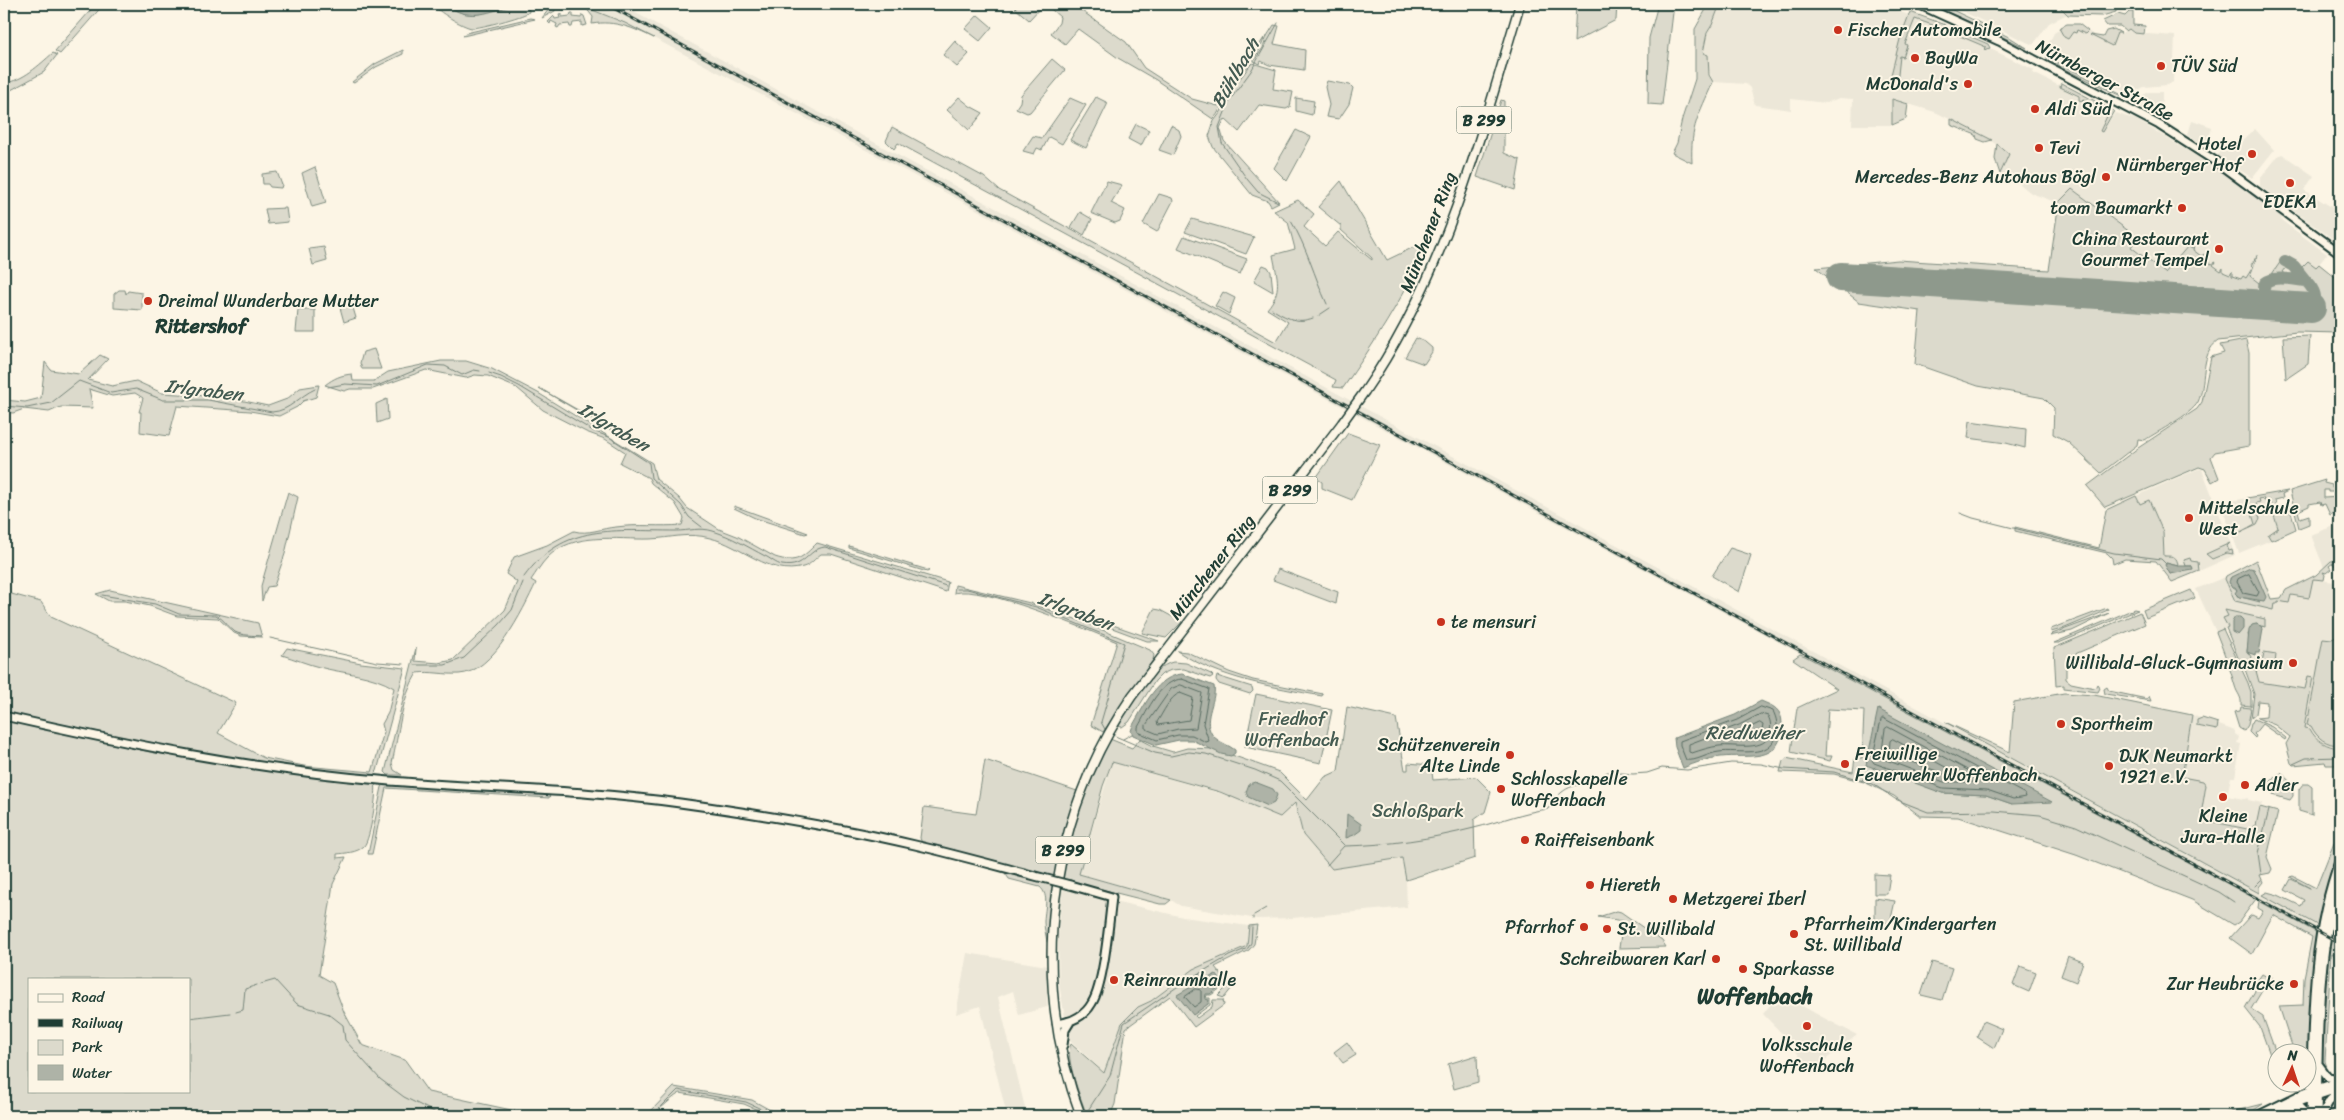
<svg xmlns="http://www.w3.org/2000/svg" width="2344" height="1120" viewBox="0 0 2344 1120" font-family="Sriracha,sans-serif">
  <rect width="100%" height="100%" fill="#fcf5e5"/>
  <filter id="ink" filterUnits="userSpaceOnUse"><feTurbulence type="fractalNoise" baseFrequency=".02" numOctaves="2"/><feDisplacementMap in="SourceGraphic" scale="10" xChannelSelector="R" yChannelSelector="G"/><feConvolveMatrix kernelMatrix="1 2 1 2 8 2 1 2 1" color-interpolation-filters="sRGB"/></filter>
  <g filter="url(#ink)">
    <path fill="#ece7d8" d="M576,4H619L2340,937V945L898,167L625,23Z
      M1304,4H1351V7L1304,8Z
      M1720,4H1880L1970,39L2024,65L2034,70L2033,73L2058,85L2060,84V87L2079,97L2078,99L2080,101L2083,98L2109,111L2101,133L2115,113L2137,120L2214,167L2283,217L2281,220L2327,254L2319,264L2340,281V333L2297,332L2218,341L1859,302L1816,268L1898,260L2049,270L2165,273L2131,247L2138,238L2072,189L2062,199L2055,202L2031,193L2010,176L2000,174L2009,154L2003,149L1979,133L1935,112L1892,99V125H1852L1853,99L1839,98L1826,103L1791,99V110L1755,105L1750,88L1746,84L1713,82L1703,53L1704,41Z
      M1947,4H2049L2069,13L2049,23L2033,45Z
      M2067,24H2079L2096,37H2103L2108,30H2117L2121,33L2129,29L2134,33L2175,36L2173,82L2168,85L2144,87L2130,94L2047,53L2048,45L2054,33Z
      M2149,92H2162V100L2156,115L2142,108L2139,102L2143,95Z
      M2192,120L2212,127L2206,147L2188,135Z
      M2255,129L2274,150L2252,178L2217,155L2221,150L2219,148L2225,139L2237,146Z
      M2282,154L2314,176L2304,190L2338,211L2340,209V244L2260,186V179L2278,156Z
      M2198,469H2202L2235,555L2199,571L2195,560L2186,563V566H2178L2177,559L2174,556H2164L2163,532L2149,501L2140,504L2136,496Z
      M2270,494L2281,536L2239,553L2220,503Z
      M2336,525H2340V546L2337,548L2335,561L2324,568L2311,535Z
      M2225,577L2234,600L2281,598L2286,590L2309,578L2340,583V748L2324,744L2315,737L2310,729L2304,728L2305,689L2259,682L2246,665V662L2243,661L2228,628L2216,632L2196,589Z
      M2192,715L2235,731V734L2239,737L2237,743L2241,744L2235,777H2231L2227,796L2244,799L2248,798V800L2262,803L2256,826H2253L2252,830L2209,820L2205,816L2201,815L2206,787L2182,778Z
      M1112,762L1230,796L1295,803L1303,835L1332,869L1402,858L1406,880L1407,907L1292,918L1257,919L1181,906L1169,899L1079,874Z
      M1062,889L1183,917L1249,926L1247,946L1194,969L1151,1001L1138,1007L1118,1032L1104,1073L1069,1039L1059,984L1058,935Z
      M967,953L1047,966V1007L1019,1015L1013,991L998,997L1027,1116H1007L980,1006L956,1014Z
      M1779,993L1822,1017L1857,1035L1810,1072L1790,1042L1763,1014Z"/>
    <path fill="#dcdacc" stroke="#7e8c80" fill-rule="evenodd" d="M96,4H104L60,54L55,51Z
      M432,4H446C466,22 486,11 509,6L510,4H528L529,12C522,17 480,28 472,28C463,27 437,11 432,4Z
      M553,4H576L583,6H577L576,10L572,6H565V9L563,10L562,6L555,8V11L542,18Z
      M1019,4H1037L1041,7L1029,20L1015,8Z
      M1045,4H1072L1126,42L1144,68L1192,99L1218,106L1264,38C1259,61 1234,77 1224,98C1220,106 1220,113 1213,119L1156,80L1118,58L1078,29L1065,44L1051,33L1059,23L1060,17Z
      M1576,4H1617L1616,20L1574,42Z
      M1658,4H1674L1662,105L1648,104L1649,38Z
      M1709,4H1720L1712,25L1707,33L1703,53L1708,55L1709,75L1713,82C1699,115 1690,126 1692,163L1672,153L1677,143L1682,119L1695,79V29Z
      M1930,4L1942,5L2011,38L2027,48Z
      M2049,4H2122L2116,6V12L2102,16L2068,15L2061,8Z
      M585,7L625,23L654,38C633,28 615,20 592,24L593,17Z
      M1910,12L1946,25L1948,28L1944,29L1915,19L1905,44L1907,45L1903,57L1900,56L1897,84L1889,83L1900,39Z
      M2129,12H2133V25L2145,26L2144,34L2134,33L2129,29L2126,31L2120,26H2107L2103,21L2118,14L2125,16Z
      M571,13H573V17L581,18L582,15L584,16L587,25L582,26V22L573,23L572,27H570L569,24L560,25L558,28L556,27L557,24L551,21L550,24L548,22L554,16L555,19L560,18L559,15L562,14V17L570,16Z
      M978,15L992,27L980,41L965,29Z
      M530,18L535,19L463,36L466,33Z
      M2067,24H2079L2088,31L2085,34L2077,30L2076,33L2073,32L2068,39L2064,37L2059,28Z
      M1274,25L1279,26L1274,44L1305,50L1304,70L1269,65L1261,61L1260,64L1254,61L1263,48L1267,36Z
      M1953,29L1988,44L1990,48L1985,50L1986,47L1953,33Z
      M2114,29L2121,33H2117L2112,46L2090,35L2103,37L2106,31Z
      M955,41L969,54L957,67L943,55Z
      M403,50V54L376,67L354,83L352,82L375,64Z
      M53,53L57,55L44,72L11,90L4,91V83C23,81 39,65 53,53Z
      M2046,57L2120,94L2121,96L2060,67Z
      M1052,59L1065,70L1030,112L1027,113L1016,108L1020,102L1021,95Z
      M1252,63L1276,70L1273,89L1293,92L1290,107L1286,109L1259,105L1239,132L1225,119L1220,128L1224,141L1279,202L1271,206L1268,201L1252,195L1213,147L1209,136L1214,121L1221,112L1228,94Z
      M2036,66L2041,67L2114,106H2112Z
      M1327,81L1350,85L1353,88L1349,104L1339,119L1326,117L1329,105L1325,87Z
      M2061,83L2114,111L2102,132L2100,131L2109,112L2084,99L2082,101L2079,100V96L2060,87Z
      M959,97L970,106L983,113L969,130L947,110Z
      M1096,97L1108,103L1086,148L1070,140Z
      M1070,98L1086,105L1062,144L1049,137L1042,150L1037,148L1034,154L1023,151L1033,136L1042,138Z
      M1296,98L1314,101L1312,115L1296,111Z
      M1892,99L1908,104L1906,119L1892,125Z
      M1501,100L1504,101V153L1520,160L1515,190L1477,177Z
      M1951,119L1992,140L1985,142L1977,139L1976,135L1951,125Z
      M1136,124L1149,130L1141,146L1128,139Z
      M1171,125L1179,130L1181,136L1173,155L1159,150Z
      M892,127L984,177L999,190L1276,342L1288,322L1267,309C1283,290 1277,278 1273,255L1295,249L1288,222L1274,211L1298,200L1314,214L1304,227L1325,246L1338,232L1372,260V258L1341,230V226L1318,207L1341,181L1387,260L1414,247L1424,252C1402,300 1373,345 1343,388L1333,387L1336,380L898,143L894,149L886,141Z
      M1296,130L1311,137L1287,181L1274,168Z
      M1997,144L2009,154L2000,174L1995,159Z
      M315,167L326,203L312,207L302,173Z
      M277,172L282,185L281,188L270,187L268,184H263L262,174Z
      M1107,181L1122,185L1111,203L1125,210L1120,221L1115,223L1091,213Z
      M2072,189L2138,238L2131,247L2165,273L2188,246L2192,249L2194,246L2193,250L2201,256L2205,254L2203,257L2211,264L2215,262L2213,265L2221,271L2223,268V272L2230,275L2232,272V276L2241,279L2243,276L2246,278L2253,267L2251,265L2258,254L2250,276L2259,283V298L2252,301L1832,274L1843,282L2315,313L2316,290L2299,270L2308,261L2316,267L2319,264L2340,281V333L2297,332L2218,341C2199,354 2207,383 2198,402C2191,415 2158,431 2145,440L2138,439L2137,445L2101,473L2068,442L2053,434L2054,408L2044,398L1978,386L1915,364L1920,311L1859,302L1816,268L1898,260L2049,270L2059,202Z
      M1159,194L1172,198L1173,201L1157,232L1143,224Z
      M286,208L288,222L268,224L265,209Z
      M1080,212L1092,219L1084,235L1071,227Z
      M1192,219L1254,237L1246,254L1185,232Z
      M1184,236L1247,259L1240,274L1178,248Z
      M324,247L327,261L313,265L309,249Z
      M2281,261L2288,265L2283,272L2291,278L2296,272L2303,279L2270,277Z
      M1263,265L1268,267L1271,272L1273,292L1254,281Z
      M2275,281L2307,284L2313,293L2312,303L2304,305L2266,301L2264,297L2266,287Z
      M119,290H125L126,294L128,291L142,293V310L114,308V294Z
      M1223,292L1235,298L1229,314L1215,306Z
      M351,301L356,318L344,322L339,304Z
      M298,310H315V332H296Z
      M2310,336L2308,364L2286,379L2283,337Z
      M1416,338L1425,342L1432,348V352L1424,364L1405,357Z
      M2246,340L2249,353V446L2215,452L2211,457L2219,478L2212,482L2205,469L2199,467L2105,507L2087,486L2138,448L2197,409L2202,402L2211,357L2224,353L2220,345Z
      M374,349L381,369H362L360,363L363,352Z
      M100,355L108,359L88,380L112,386L136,381L162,393L225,397L268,406L287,399L300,388L319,385L316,397L303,401L297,407L279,416L250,411L177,406L169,436L140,432L141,412H139L143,398L135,393L112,396L89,389L93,408L61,407L49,412L24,409L13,413L4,412V400L25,402L41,398L45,362L51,370L79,374Z
      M441,361H466L492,369L538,393L652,463L656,479L679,498L687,508L719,529L737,536L775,557C797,564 802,558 817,543L948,582L946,592L831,554H821C815,558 811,565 803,567C770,577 741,545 710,538C688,532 672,538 650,539C617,540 573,531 547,558C541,564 536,573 531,580L536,583C523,610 493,673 459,674C445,675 431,671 417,673C401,698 399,734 392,763L394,770L402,775H388L385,772L416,648L415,661L439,663L453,660L505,610L517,582L506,574L514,557L547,545L574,531C588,535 602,528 616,527C639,524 660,527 682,525L684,518L675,503L651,483L649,478L620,463L625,452L605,439L586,432L543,410L517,388L488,376L475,375L466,378L426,370L373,389H350L344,391L325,385C334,378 341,375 352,374L353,381H374L388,372Z
      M539,388L615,431L614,432Z
      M387,399L388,419L377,423L376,404Z
      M1970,421L2026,429L2025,448L2006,443L1968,438Z
      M1348,433L1380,445L1352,500L1322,488V482L1316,478Z
      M2325,480L2324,483L2332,485V488H2340V492H2328V490H2324V498L2340,497V510L2330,515L2325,504L2321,505L2320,502L2309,504V506L2298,511L2300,518L2309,515V524L2299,528L2290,491Z
      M2288,491L2282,494L2283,498L2275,500L2277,510L2291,512L2296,529L2271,540L2268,535L2278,528L2269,500L2264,501L2263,498L2259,499L2260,502L2256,503L2260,519L2257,525L2233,536L2255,524L2247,498Z
      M288,492L298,497L285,554L274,586L267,587L262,601L261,586Z
      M2136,496L2140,504L2149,500L2163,532L2164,556C2174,556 2177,556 2178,566L2166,563L2170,574L2192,566H2186L2184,560L2190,558L2191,561L2198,562L2199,571L2172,582L2156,561L2125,559L2113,564L2112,558L2107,553L2015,531V527L2099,548L2106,510Z
      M734,506L808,533L805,534L755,518L734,508Z
      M2230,543L2227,546L2229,551L2232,550L2233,554L2227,553L2212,559L2206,554Z
      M849,546L928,570L929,571L927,572L849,548Z
      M1730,548L1751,555L1739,592L1712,576Z
      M2256,560L2271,599L2281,598L2286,590L2316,575L2331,561H2339V565L2335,566L2333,563L2329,566L2331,569L2326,573L2323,572L2325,575L2324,580L2313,579L2309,598L2291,595L2289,603L2278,601V603H2274L2273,610L2235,601L2225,579L2226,576ZM2230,578L2260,602L2237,596V590L2231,585Z
      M1278,569L1338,592L1336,604L1273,580Z
      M955,585L1030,603L1081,621L1150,650L1154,655L1153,660L1103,732L1091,725L1117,642C1087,630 981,584 954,593Z
      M110,590L258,623L262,637L241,636L234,633L218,618L177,616L150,606L125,601H109L96,594Z
      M2191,590L2195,598L2146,618L2143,610Z
      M4,592L41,602L51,617L236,703L218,733L264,758L304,766L372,772L384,732L382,724L388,713L394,688C371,674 345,674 319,667C307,664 295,659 282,655L287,648L361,663L405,668L377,771L373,775L366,776C243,763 125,738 4,712Z
      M2107,608L2108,610L2065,628L2051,632V629Z
      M1154,609L1160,610L1182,622L1166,638L1142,633Z
      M2134,609L2138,610L2059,643H2054Z
      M2225,610L2265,619V627L2256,624L2248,634L2249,640L2247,651L2254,661L2262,663L2264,652L2276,654L2275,665L2239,660L2226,628L2228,627L2223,618L2228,616Z
      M2140,612L2145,624L2075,654L2071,657L2069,665H2066V679L2071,683L2095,688L2097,684L2100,688L2098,692L2064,688V685L2056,686L2054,648Z
      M2109,613L2072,631L2050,636L2052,634Z
      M1087,616L1159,641H1147L1088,619Z
      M2223,629L2248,683L2251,692V706L2241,705C2242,696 2237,694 2235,686C2230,668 2223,650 2216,632Z
      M2340,635V745C2326,745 2317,738 2311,726L2307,725L2323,638L2332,639Z
      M1177,651L1187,652L1229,672L1253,680L1323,694L1322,696C1273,687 1220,679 1177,651Z
      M1800,654L1805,656L2256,899L2239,922L2234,925L2192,900L2076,855L1958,817L1920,816L1894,796L1864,782L1834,774L1780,772L1783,761L1786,758L1853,772L1855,758H1862L1864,711L1828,709L1825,756H1832L1830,761L1791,752L1797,708L1837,689L1793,659ZM1878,709L2012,804L1986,795L1942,793Z
      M1173,662L1186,663L1211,674L1213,676L1210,678L1184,669L1171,670L1162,674L1155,681L1129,722L1122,727L1117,726C1129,707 1150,667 1173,662Z
      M2243,664L2255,667L2259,682L2305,689L2308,676L2313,677L2304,728L2310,729C2316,741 2327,747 2340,748V765H2326L2325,762L2293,765L2291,763L2286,744L2290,737L2275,725L2257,718L2266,717L2267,702L2258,701L2256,714L2251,718L2254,694Z
      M1217,676L1252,687L1253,691L1250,694L1219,684L1216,680Z
      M2107,687L2109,691L2147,699L2149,696L2151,701L2105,694L2104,689Z
      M2064,693L2094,695L2192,715L2182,777L2203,781L2206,785L2201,815L2209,821L2252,830L2253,826H2256L2260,807L2278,812L2267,857L2272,869L2270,873L2260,875L2263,882L2259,887V893L1945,722L2010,752L2014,702Z
      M1256,694L1332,710L1321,763L1245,747Z
      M1347,707L1396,718L1405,770H1408V763L1431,765L1433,780L1476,777L1491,792L1485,812L1474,820L1475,858L1406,880L1402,858L1332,869L1303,835L1295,803L1280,817L1220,792L1112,762L1103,786L1079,874L1171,900L1166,904H1160L1061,879L1072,828L1091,777L1110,739L1132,748L1140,739L1153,746L1173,752L1187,748L1215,749L1279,772L1307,800L1325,777L1338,771Z
      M2241,707L2251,708L2248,725L2244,731L2239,728L2234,712L2240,711Z
      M2202,718L2218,723L2217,730L2197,726V720Z
      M4,719L150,752L276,772L375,783C378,792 370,840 364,846C357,853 345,853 337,854V858L346,857L333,884L319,975L333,983L344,1012L362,1045L405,1060L428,1092L539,1116H4ZM29,979H189V1091H29Z
      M2254,719L2272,727L2286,738L2285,740L2262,724L2254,734L2256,736L2255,738L2249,732L2251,724Z
      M985,760L1077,791L1066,823L1054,877L922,843L920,838L924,807L976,814Z
      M2281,773C2289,780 2293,784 2293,796L2290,800L2273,795L2270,782Z
      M385,783L550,794L549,798L386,788L372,854H368L382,787Z
      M2303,784H2308L2312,787V815L2299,811V789Z
      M2340,828V850L2328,883L2317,925L2262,895L2267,892L2278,895L2301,906L2304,900L2285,890L2291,879L2310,888L2290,877L2293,876L2316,888Z
      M1005,873L1053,885L1047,942C1046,935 1044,928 1044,922C1044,910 1050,896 1040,887L1009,879Z
      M1874,874L1890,875L1887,894H1874Z
      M2340,897V937L2331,932Z
      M1875,898L1895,901L1890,923L1875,922Z
      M2259,901L2316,932L2312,968L2308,1076L2306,1052H2294L2279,1006L2303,1005L2304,978L2312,937L2273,915L2252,954L2230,938L2249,917L2252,915L2258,918L2263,911L2258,908Z
      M1617,911L1621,912L1662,941L1666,947L1619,948L1623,921L1598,917Z
      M1257,925L1254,944L1249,950L1215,967L1232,988L1224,998L1218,996L1226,988L1224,986L1211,995H1207L1206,998H1210V1005L1195,1016L1197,1018L1212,1007L1213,1000H1223L1224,1005L1194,1027L1170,996L1126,1028L1115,1104L1110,1116H1087C1082,1101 1064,1058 1071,1044L1104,1073L1122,1023L1138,1007L1151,1001L1194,969L1247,946L1249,926Z
      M2328,938L2340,944V957L2331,954L2325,1061L2328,1071L2322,1065V1053Z
      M2068,956L2083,962L2076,982L2061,976Z
      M1932,962L1952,968L1942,1000L1921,995Z
      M2020,966L2036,972L2029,992L2013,985Z
      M2262,974L2269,978L2272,977L2274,985L2265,986L2251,1009L2263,1017L2276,1053V1071L2260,1027L2245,1008L2255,991L2253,987Z
      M1983,1021L2002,1029L1994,1048L1977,1037Z
      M1347,1042L1356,1055L1343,1063L1334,1052Z
      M1477,1055L1478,1082L1454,1089L1448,1064Z
      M674,1087L752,1100L781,1116H771L744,1104L680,1093C666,1101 658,1116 640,1116L651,1111Z
      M2340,1097V1116H2323L2333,1100L2335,1101Z
      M2263,1104L2245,1116H2217L2223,1114Z"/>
    <path fill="#aeb3a7" stroke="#758479" d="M447,4H510V6C486,13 467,22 447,4Z
      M2166,563L2178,566H2192L2193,570L2170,574L2165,565Z
      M2250,568L2254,569L2266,597L2264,601L2239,597L2235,593L2237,590L2235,587H2232L2229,582L2231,577Z
      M2235,617H2240L2243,620V629L2238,635L2232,632V622Z
      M2256,624L2262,626L2263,629L2259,653H2255V655L2247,652L2249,630L2252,625Z
      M1182,674L1214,686C1217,702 1200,721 1214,737C1220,743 1229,745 1235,750V753L1231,756L1221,754L1192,740H1179L1156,745L1133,735L1131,731L1133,725C1145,705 1157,676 1182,674Z
      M1761,701C1773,706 1782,709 1782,724C1782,765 1748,754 1721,757C1709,758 1695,763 1683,768L1675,747L1674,738L1735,715Z
      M1878,709L2052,802L2012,804L1986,795L1942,793L1866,765Z
      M1255,782L1273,789L1277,795L1274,803L1268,806L1248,797L1246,792L1249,784Z
      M1347,814L1361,824V830L1354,835L1346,838Z
      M1216,974L1224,984L1210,994H1206L1205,999L1209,1000L1208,1004L1193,1015L1177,995C1190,987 1202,982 1216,974Z"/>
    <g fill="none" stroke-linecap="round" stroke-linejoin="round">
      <path stroke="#586c62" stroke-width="1" d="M2249,574L2259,592L2257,596L2243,593L2237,582L2238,579Z
        M1182,679L1209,689L1203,724L1209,741L1206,742L1192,735H1178L1157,740L1138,732V727C1148,710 1160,680 1182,679Z
        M1181,685L1202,693L1196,728L1178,729L1158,734L1146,729V725L1171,689Z
        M1180,693L1193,698L1189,720L1158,725L1157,722C1163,713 1170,696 1180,693Z
        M1761,707L1773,711C1777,719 1778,726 1776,734C1771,760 1737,749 1719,752C1708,753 1696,762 1686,760L1680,745V741L1737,720Z
        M1761,714L1768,716C1771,722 1771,726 1770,732C1767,753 1734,744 1719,746C1710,747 1701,750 1692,753L1689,752V744L1739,725Z
        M1883,718L2025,794L2026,797L2013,799L1987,790L1943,788L1874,763L1872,760L1881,720Z
        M1760,723L1763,725L1761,736L1738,737L1739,733Z
        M1888,727L1984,779L1985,782H1944L1881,758L1885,729Z
        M1893,739L1951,770L1952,773L1945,774L1889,754L1890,741Z
        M1196,989L1201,990V1002L1194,1007L1185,997Z"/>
      <path stroke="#758479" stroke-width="1" d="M1278,23L1251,71L1230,100L1219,127L1222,143L1247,179L1258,192L1278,202
        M1291,221C1307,247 1314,276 1327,304
        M1272,309C1286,318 1297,324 1313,318
        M1318,316L1330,308
        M489,373L501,377L519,386L593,431L609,437L649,463L651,478L681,505L689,517L702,527
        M328,387L345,384L377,386L428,365L445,366L462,375L474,370L480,371
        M4,406L27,408L51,403L79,381L111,393L136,389L163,400H208L272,412C290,411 299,396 315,389
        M1960,513L1973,518L2114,553L2161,559L2166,564
        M524,577C564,522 615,531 676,531C689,531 700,527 713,531C732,537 748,547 765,556C770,558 776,564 782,565C806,569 807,549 825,547L946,586
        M957,589H967L1036,607L1124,643L1101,722L1106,731
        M102,595L155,604L179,614L216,615C224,619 228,627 235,632C243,636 253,635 261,636
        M270,638L377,662L404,664
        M415,665H445L464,658L499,625L512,610L523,582
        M1115,736L1155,753L1171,756L1189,752L1206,754L1255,770L1280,781L1344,845
        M1123,739L1132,734
        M2293,764L2306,758L2340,757
        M1862,780L1875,767
        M2273,794L2282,775
        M1345,846C1389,845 1431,839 1474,828C1499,822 1523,812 1548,809C1558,793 1568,784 1588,784L1590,777L1602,776L1607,772L1633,774L1647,773L1662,768L1687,770L1731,763L1761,764L1784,769L1834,772L1873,784L1895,799L1928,812L1994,811L2040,815L2076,826L2219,892L2234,902
        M1327,865L1344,846
        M2261,874L2258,853L2269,810
        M2255,886L2261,880
        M1254,915L1266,908
        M1253,919V917
        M1199,974L1204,981
        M261,984L275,980L297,1004L329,1014L343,1025L345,1040L380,1079L404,1097L442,1116
        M236,1012L243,1010L245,989L257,985
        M189,1018L230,1013
        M1085,1115L1110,1076L1124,1023L1180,985L1229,956L1248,948L1251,943L1252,927
        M645,1116L658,1110L678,1090L746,1102L776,1116"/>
      <path stroke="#8e998c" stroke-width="12" d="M2285,261L2294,266L2306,281
        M2261,305L2265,283C2274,275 2294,280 2306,281C2314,289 2319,299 2311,308"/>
      <path stroke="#8e998c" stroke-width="30" d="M1841,277L2311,308"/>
      <g stroke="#1f3d34" stroke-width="11">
        <path id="secondary" d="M1918,4L1999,41L2159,125L2215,161L2340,253
          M4,716C128,744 252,769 379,780C480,789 581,789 680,803C759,814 838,827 915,845C958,855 1001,867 1043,878
          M1057,1024C1071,1022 1085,1016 1092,1003C1104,984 1109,922 1112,897L1070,885
          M1063,1045L1065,1030L1070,1022
          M2319,1065L2328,1077L2340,1079
          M2290,1107L2300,1108L2308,1116
          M2271,1114L2301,1101L2340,1088
          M2257,1116L2302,1094L2340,1081
          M2310,1116C2313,1028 2309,943 2340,859
          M2317,1116C2319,1041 2316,952 2340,881
          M2321,1116L2330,1100L2340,1091"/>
      </g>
      <g stroke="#1f3d34" stroke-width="11">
        <path id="primary" d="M1365,391C1445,275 1480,137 1520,4
          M1081,1116C1028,977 1048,818 1132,696L1342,423"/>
      </g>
      <use href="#secondary" stroke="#fcf5e5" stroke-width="7"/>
      <use href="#primary" stroke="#fcf5e5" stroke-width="8"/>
      <g stroke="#1f3d34" stroke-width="3">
        <path id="rail" d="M606,4L2340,943"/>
      </g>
      <use href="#rail" stroke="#fcf5e5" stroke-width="1" stroke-dasharray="4" stroke-linecap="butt"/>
      <g stroke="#1f3d34" stroke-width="11" stroke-linecap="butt">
        <path id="secondary-bridge" d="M1043,878L1070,885"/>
      </g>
      <g stroke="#1f3d34" stroke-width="11" stroke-linecap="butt">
        <path id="primary-bridge" d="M1342,423L1365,391"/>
      </g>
      <use href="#secondary-bridge" stroke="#fcf5e5" stroke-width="7"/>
      <use href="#primary-bridge" stroke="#fcf5e5" stroke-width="8"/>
    </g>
  </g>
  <g fill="#c8321e" stroke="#fcf5e5" stroke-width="2">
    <circle cx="1838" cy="30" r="5"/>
    <circle cx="1915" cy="58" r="5"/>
    <circle cx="2161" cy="66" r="5"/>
    <circle cx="1968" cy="84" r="5"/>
    <circle cx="2035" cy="109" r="5"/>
    <circle cx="2039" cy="148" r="5"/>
    <circle cx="2252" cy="154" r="5"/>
    <circle cx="2106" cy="177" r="5"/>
    <circle cx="2290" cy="183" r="5"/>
    <circle cx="2182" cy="208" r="5"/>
    <circle cx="2219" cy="249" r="5"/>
    <circle cx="148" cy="301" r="5"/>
    <circle cx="2189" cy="518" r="5"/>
    <circle cx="1441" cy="622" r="5"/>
    <circle cx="2293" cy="663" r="5"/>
    <circle cx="2061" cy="724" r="5"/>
    <circle cx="1510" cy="755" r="5"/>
    <circle cx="1845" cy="764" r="5"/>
    <circle cx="2109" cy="766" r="5"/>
    <circle cx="2245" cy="785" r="5"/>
    <circle cx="1501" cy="789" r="5"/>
    <circle cx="2223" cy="797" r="5"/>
    <circle cx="1525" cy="840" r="5"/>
    <circle cx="1590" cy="885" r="5"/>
    <circle cx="1673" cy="899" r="5"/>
    <circle cx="1584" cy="927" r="5"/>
    <circle cx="1607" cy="929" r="5"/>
    <circle cx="1794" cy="934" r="5"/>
    <circle cx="1716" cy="959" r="5"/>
    <circle cx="1743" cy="969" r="5"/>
    <circle cx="1114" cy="980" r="5"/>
    <circle cx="2294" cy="984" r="5"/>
    <circle cx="1807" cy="1026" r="5"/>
  </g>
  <g text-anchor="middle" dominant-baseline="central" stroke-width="4" stroke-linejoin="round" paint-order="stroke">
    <g fill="#fcf5e5" stroke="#617469" stroke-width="1">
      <rect x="1456.5" y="106.5" width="55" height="27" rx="4"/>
      <rect x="1262.5" y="476.5" width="55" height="27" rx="4"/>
      <rect x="1035.5" y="836.5" width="55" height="27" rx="4"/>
    </g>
    <g font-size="16" font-weight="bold" fill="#1f3d34">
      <text x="1484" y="120">B 299</text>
      <text x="1290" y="490">B 299</text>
      <text x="1063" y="850">B 299</text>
    </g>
    <g font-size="18" fill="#1f3d34" stroke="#fcf5e5" text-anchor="start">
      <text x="1848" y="30">Fischer Automobile</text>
      <text x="1925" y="58">BayWa</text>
      <text x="2171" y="66">TÜV Süd</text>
      <text x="1958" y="84" text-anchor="end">McDonald's</text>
      <text x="2045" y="109">Aldi Süd</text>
      <text x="2242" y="144" text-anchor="end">Hotel<tspan x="2242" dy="21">Nürnberger Hof</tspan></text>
      <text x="2049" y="148">Tevi</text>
      <text x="2096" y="177" text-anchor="end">Mercedes-Benz Autohaus Bögl</text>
      <text x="2290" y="202" text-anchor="middle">EDEKA</text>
      <text x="2172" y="208" text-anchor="end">toom Baumarkt</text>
      <text x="2209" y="239" text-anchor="end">China Restaurant<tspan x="2209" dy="21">Gourmet Tempel</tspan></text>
      <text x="158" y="301">Dreimal Wunderbare Mutter</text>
      <text x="2199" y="508">Mittelschule<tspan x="2199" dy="21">West</tspan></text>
      <text x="1451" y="622">te mensuri</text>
      <text x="2283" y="663" text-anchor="end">Willibald-Gluck-Gymnasium</text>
      <text x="2071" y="724">Sportheim</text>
      <text x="1500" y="745" text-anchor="end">Schützenverein<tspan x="1500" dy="21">Alte Linde</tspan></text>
      <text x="1855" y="754">Freiwillige<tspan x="1855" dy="21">Feuerwehr Woffenbach</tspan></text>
      <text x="2119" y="756">DJK Neumarkt<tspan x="2119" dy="21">1921 e.V.</tspan></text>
      <text x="1511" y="779">Schlosskapelle<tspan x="1511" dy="21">Woffenbach</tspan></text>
      <text x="2255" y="785">Adler</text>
      <text x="2223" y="816" text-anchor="middle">Kleine<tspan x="2223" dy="21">Jura-Halle</tspan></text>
      <text x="1535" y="840">Raiffeisenbank</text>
      <text x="1600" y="885">Hiereth</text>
      <text x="1683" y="899">Metzgerei Iberl</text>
      <text x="1804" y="924">Pfarrheim/Kindergarten<tspan x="1804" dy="21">St. Willibald</tspan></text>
      <text x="1574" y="927" text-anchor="end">Pfarrhof</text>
      <text x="1617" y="929">St. Willibald</text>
      <text x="1706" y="959" text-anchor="end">Schreibwaren Karl</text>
      <text x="1753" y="969">Sparkasse</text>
      <text x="1124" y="980">Reinraumhalle</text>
      <text x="2284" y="984" text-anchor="end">Zur Heubrücke</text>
      <text x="1807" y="1045" text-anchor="middle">Volksschule<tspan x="1807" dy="21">Woffenbach</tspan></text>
    </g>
    <g font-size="18" fill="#1f3d34" stroke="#fcf5e5">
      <text transform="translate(2105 80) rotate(28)">Nürnberger Straße</text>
      <text transform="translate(1428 232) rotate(-69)">Münchener Ring</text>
      <text transform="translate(1212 567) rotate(-52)">Münchener Ring</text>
    </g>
    <g font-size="18" fill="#455c52" stroke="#fcf5e5">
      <text x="1292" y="719">Friedhof<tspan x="1292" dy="21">Woffenbach</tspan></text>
      <text x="1418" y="811">Schloßpark</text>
    </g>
    <g font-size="19" font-style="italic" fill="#435a51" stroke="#fcf5e5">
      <text transform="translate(1235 73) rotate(-60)">Bühlbach</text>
      <text transform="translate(204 390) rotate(7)">Irlgraben</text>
      <text transform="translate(614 427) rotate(31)">Irlgraben</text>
      <text transform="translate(1076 611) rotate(21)">Irlgraben</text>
      <text x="1754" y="732">Riedlweiher</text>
    </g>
    <g font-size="20" font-weight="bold" fill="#1f3d34" stroke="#fcf5e5">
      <text x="201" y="326">Rittershof</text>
    </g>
    <g font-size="22" font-weight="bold" fill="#1f3d34" stroke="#fcf5e5">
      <text x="1755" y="996">Woffenbach</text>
    </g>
  </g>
  <rect width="2344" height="1120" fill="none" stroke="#fcf5e5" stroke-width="20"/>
  <rect x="10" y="10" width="2324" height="1100" fill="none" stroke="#1f3d34" stroke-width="2" filter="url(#ink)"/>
  <rect x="28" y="978" width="162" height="115" fill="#fcf5e5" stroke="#a4ab9e"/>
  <rect x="38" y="994" width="25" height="8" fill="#fcf5e5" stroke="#a4ab9e"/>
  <text x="72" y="1002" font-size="15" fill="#1f3d34">Road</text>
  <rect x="38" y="1019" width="25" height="8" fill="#1f3d34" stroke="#a4ab9e"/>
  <text x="72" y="1028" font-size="15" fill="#1f3d34">Railway</text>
  <rect x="38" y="1040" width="25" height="15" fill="#dcdacc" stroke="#a4ab9e"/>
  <text x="72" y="1052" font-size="15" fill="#1f3d34">Park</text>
  <rect x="38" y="1065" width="25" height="15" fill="#aeb3a7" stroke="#a4ab9e"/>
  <text x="72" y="1078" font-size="15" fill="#1f3d34">Water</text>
  <g transform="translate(2292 1068) rotate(3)"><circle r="24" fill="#fcf5e5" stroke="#a4ab9e"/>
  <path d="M0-4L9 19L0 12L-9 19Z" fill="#c8321e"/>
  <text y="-8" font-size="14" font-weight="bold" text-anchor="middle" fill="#1f3d34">N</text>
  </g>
</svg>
